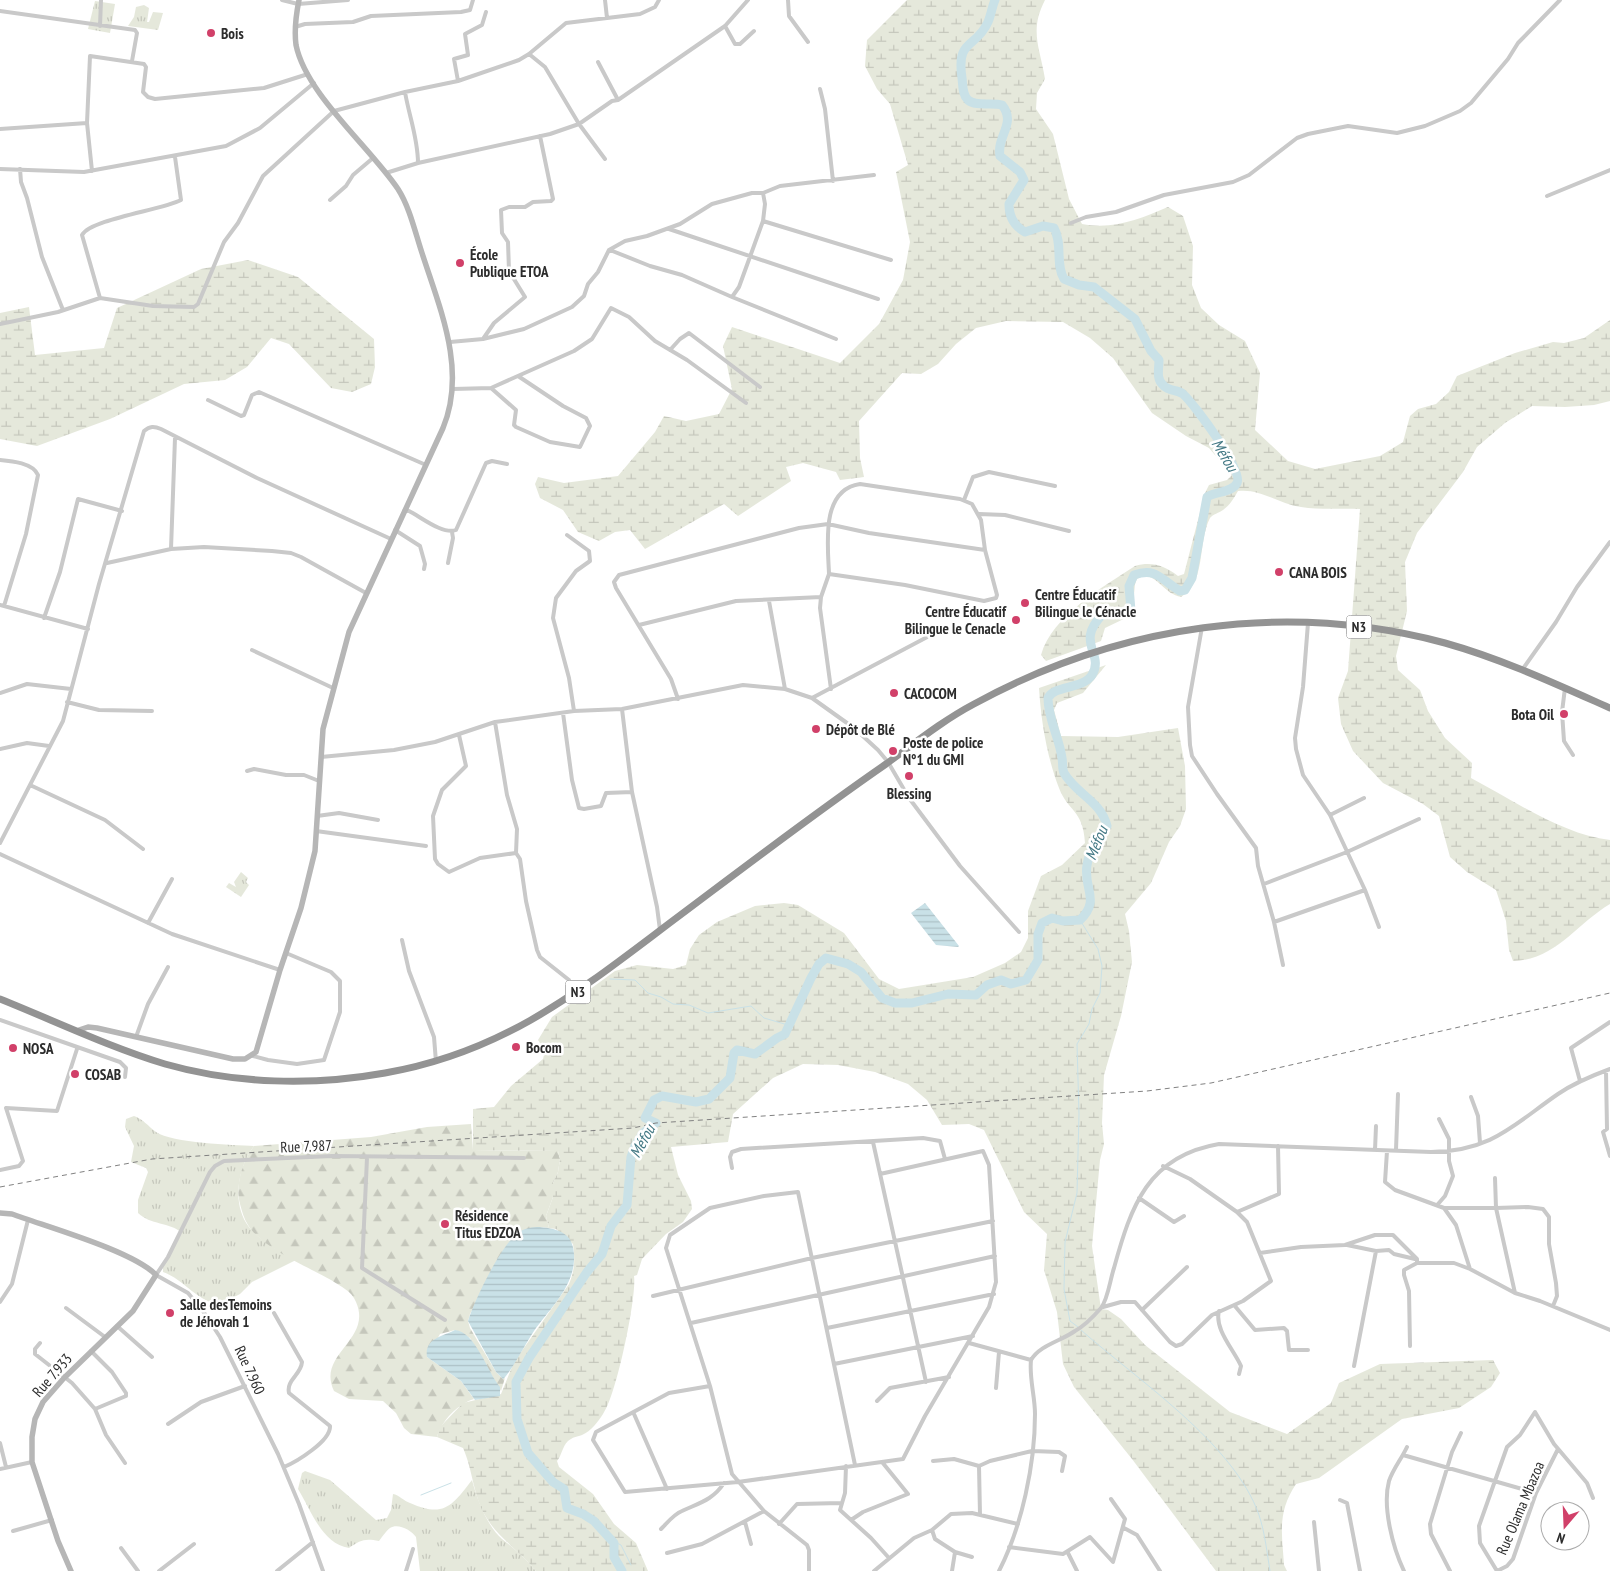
<svg xmlns="http://www.w3.org/2000/svg" width="1610" height="1571" font-family="'PT Sans Narrow',sans-serif">
  <defs>
    <pattern id="grass-tufts" width="24" height="20" patternUnits="userSpaceOnUse" patternTransform="scale(1.25)"><rect width="24" height="20" fill="#e5e8db"/><path d="M3 7l-1-3M5 7V3M7 7l1-3M15 17l-1-3M17 17v-4M19 17l1-3" fill="none" stroke="#c5c7bc"/></pattern>
    <pattern id="forest-firs" width="22" height="20" patternUnits="userSpaceOnUse" patternTransform="scale(1.25)"><rect width="22" height="20" fill="#e5e8db"/><path d="M5 1l3.5 6h-7zM16 11l3.5 6h-7z" fill="#c5c7bc"/></pattern>
    <pattern id="wetland-marsh" width="20" height="14" patternUnits="userSpaceOnUse" patternTransform="scale(1.25)"><rect width="20" height="14" fill="#e5e8db"/><path d="M1 5h8M5 5V1M11 12h8M15 12V8" fill="none" stroke="#c5c7bc"/></pattern>
    <pattern id="water-rules" width="6" height="5" patternUnits="userSpaceOnUse" patternTransform="scale(1.25)"><rect width="6" height="5" fill="#c9e1e7"/><path d="M0 2.5h6" fill="none" stroke="#adc1c6"/></pattern>
  </defs>
  <rect width="100%" height="100%" fill="#fff"/>
  <path fill="url(#grass-tufts)" d="M95 1 115 4 110 33 88 29Z
    M144 5 149 8 147 22H149L153 12 163 13 158 30 128 26 134 17 136 7Z
    M241 872 248 878 246 882 249 885 241 897 226 887 229 883 236 887 234 882Z
    M134 1116C143 1119 148 1126 156 1132 172 1143 233 1145 254 1146 238 1167 231 1204 249 1227 260 1241 280 1252 296 1260L252 1282 240 1294 221 1304C199 1304 184 1279 163 1272V1266L182 1233C170 1222 150 1225 138 1213V1200L148 1172 146 1168 131 1162 134 1146 125 1127 126 1119Z
    M305 1471 330 1480 376 1520 387 1518 391 1510 393 1494C399 1495 404 1501 410 1503 444 1518 452 1506 472 1480 477 1499 487 1526 502 1539 515 1549 525 1558 536 1571H420L416 1537C411 1530 398 1523 390 1528 386 1531 382 1537 379 1541 365 1538 360 1540 349 1548 322 1544 311 1510 298 1489L302 1473Z"/>
  <path fill="url(#forest-firs)" d="M471 1124 473 1150 558 1151 560 1159 558 1172 553 1183V1197L546 1216 549 1228 540 1227 499 1258 470 1314 468 1321 470 1328 496 1372 503 1379 505 1378 501 1391 470 1338 455 1330 440 1334 427 1357 461 1381 474 1399C458 1404 442 1420 437 1437L411 1434 404 1428 396 1413 383 1401 349 1399 334 1391C316 1354 373 1340 356 1302 352 1291 340 1286 331 1280 308 1267 261 1247 248 1225 244 1219 242 1211 240 1204 235 1185 242 1162 254 1146L371 1137 427 1127Z"/>
  <path fill="url(#wetland-marsh)" d="M907 0H1045C1029 31 1040 47 1045 79L1037 93 1036 109 1053 134 1069 199 1082 224C1113 230 1140 219 1168 207L1183 216 1193 246 1192 285 1201 308 1219 325 1245 341 1260 373 1255 430 1288 461 1315 469 1380 456 1403 442 1410 416 1418 409 1436 404 1449 392 1457 376 1515 353 1553 342 1564 343 1584 338 1610 320V401L1594 405 1565 407 1532 406 1505 423 1477 447 1463 472 1417 533 1405 562 1407 611 1396 656 1398 670 1420 690 1428 711 1445 738 1472 763 1471 778C1513 800 1563 835 1610 840V904C1576 924 1556 960 1513 961L1509 950 1506 921 1496 890 1467 872 1450 857 1439 816 1423 804 1383 783 1353 751 1341 724 1338 698 1348 671 1360 509C1341 508 1320 510 1301 507 1279 504 1260 488 1238 491 1234 498 1230 505 1223 510 1219 513 1213 514 1210 518 1197 543 1207 581 1181 597 1162 594 1155 568 1137 579L1135 584 1132 615 1105 628 1101 641 1046 661 1041 655C1052 616 1103 587 1135 566 1152 561 1165 566 1178 576L1184 574 1205 493 1209 485 1227 480 1232 475 1209 448 1186 436 1152 413 1113 358 1090 338 1063 322 1006 321 976 328 956 344 938 364 921 374 902 373 859 421 860 458 864 477 840 480 836 472 803 463 786 467 791 481 738 516 724 504 645 549 630 530 615 532 599 541 578 532 563 510 540 498 535 484 538 477 564 483 618 476 655 432 664 416 686 421 719 414 732 389 723 346 732 327 840 363 879 324 903 280 910 242 896 172 908 165 890 104 877 89 865 66 867 40Z
    M248 260 298 277 374 339 375 367 371 384 352 392 331 388 289 344 271 338 247 367 225 380 184 384 110 419 37 446 0 439V313L29 307 35 355 104 348 117 308 201 269Z
    M1106 665 1083 693 1057 703 1054 710 1061 736 1118 737 1178 728 1185 766 1186 809 1180 826 1169 842 1151 883 1125 914 1129 931 1132 962 1121 1016 1104 1075 1102 1123 1104 1144 1100 1160 1092 1246 1101 1309 1108 1310 1121 1319 1145 1345 1230 1412 1287 1434 1331 1403 1339 1383 1380 1364 1493 1360 1500 1373 1491 1387 1459 1408 1402 1419 1319 1478 1296 1484C1277 1513 1282 1532 1284 1565L1287 1571H1216L1132 1459 1074 1387 1063 1364 1057 1312 1044 1270 1047 1234 1024 1212 984 1130 969 1124 942 1125 927 1100 908 1084 875 1072 838 1065 803 1064 773 1078 733 1114 728 1142 671 1147 678 1175 691 1201 692 1209 683 1222 666 1234 642 1259 637 1275 634 1276C637 1297 616 1397 603 1414 598 1422 591 1431 582 1435 576 1437 573 1437 568 1441 562 1447 562 1455 557 1461L559 1467 593 1494 614 1524 636 1543 648 1571H536C520 1551 498 1538 486 1517 473 1496 473 1470 463 1448L437 1437 440 1427 463 1403 501 1394 514 1362 569 1284C575 1270 575 1259 573 1244L556 1229 549 1228 546 1216 553 1197V1183L558 1172 560 1159 558 1151 473 1150V1109L494 1107 511 1086 543 1059 545 1051 538 1040 552 1017 615 971 637 965 673 969 686 965 690 949 699 935 717 922 755 906 784 903 798 905 844 933 879 979 899 989 973 977 1005 963 1021 952 1028 938V911L1041 876 1062 865 1085 843C1083 809 1068 812 1059 788 1047 757 1041 721 1039 688Z"/>
  <path fill="url(#water-rules)" d="M925 903 959 946 958 947 936 945 911 913Z
    M540 1227C559 1229 573 1233 574 1254 576 1285 551 1307 534 1331 527 1341 510 1374 503 1379L496 1372 468 1321C474 1301 501 1245 518 1233 524 1228 532 1227 540 1227Z
    M455 1330C475 1331 488 1373 500 1387V1396L475 1400 461 1381 427 1357C424 1338 444 1336 455 1330Z"/>
  <g fill="none" stroke-linecap="round" stroke-linejoin="round">
    <path stroke="#c9e1e7" stroke-width="1" d="M610 979 635 980 648 993 661 997 673 1004 689 1005 708 1013 751 1006 764 1018 788 1025
      M1078 1327 1070 1321 1064 1289 1065 1242 1077 1193 1079 1114 1077 1044 1089 1024 1092 1009 1100 993 1102 966 1098 949 1080 920
      M1081 1330C1136 1379 1234 1443 1259 1515 1265 1533 1267 1553 1270 1571
      M421 1495 451 1483
      M617 1543 621 1545 631 1565"/>
    <path stroke="#c9e1e7" stroke-width="9" d="M622 1571 614 1557V1543L594 1521 583 1514 567 1508 564 1489 553 1482 528 1453 517 1419 516 1382 529 1358 587 1272 602 1254 611 1226 627 1205 631 1157 635 1146 643 1133 656 1123 645 1118 654 1100 662 1096 696 1102 709 1099 730 1078 734 1053 737 1050 755 1054 777 1038 785 1034 811 978 819 964 826 958 848 964 861 972 882 998 895 1003H912L948 994 976 995 987 985 1001 980 1011 984 1026 980 1038 960V934L1042 923 1052 918 1063 921 1080 920C1101 900 1083 889 1087 865 1089 851 1099 837 1107 826 1101 801 1076 794 1064 773 1062 769 1063 763 1062 758 1059 737 1048 719 1048 698 1054 685 1082 690 1092 675 1105 653 1074 643 1103 614L1129 613 1131 611 1129 586 1134 575C1157 567 1161 580 1180 591L1185 590 1192 578 1207 497C1216 491 1232 493 1237 483 1244 471 1195 405 1183 394 1177 389 1169 392 1163 385 1156 379 1159 369 1159 360L1151 351 1135 319 1094 287 1079 285 1064 279C1055 264 1063 244 1054 228L1043 226 1025 232C1014 226 1009 216 1009 204L1024 180 1020 172 1000 156C996 137 1017 123 1002 105 992 102 976 107 968 100 962 94 963 85 962 78 956 38 976 49 988 22 991 15 992 7 995 0"/>
    <path stroke="#c9c9c9" stroke-width="4" d="M282 0 298 4 348 0
      M605 0 607 18
      M788 0 789 16 808 42
      M0 11 135 30 137 33 132 61
      M100 26 101 0
      M725 26 735 44H740L754 31
      M295 27 305 24 353 22 371 16 461 12 470 10 473 0
      M529 54 545 67 579 124 612 101 618 100 598 62
      M458 81 454 59 468 55 465 34 482 25 486 12
      M820 89 825 109 833 181
      M618 100 725 26 748 0
      M0 129 87 123
      M418 163C418 138 409 116 405 92L458 81 519 60 529 54 566 23 640 14 655 7 659 0
      M0 169 84 172 226 146 260 128 314 83
      M20 169 21 182 27 198 42 257 63 310
      M92 171 87 123 90 56 144 64 146 67 143 92 148 97 155 99 264 88 308 74
      M386 173 418 163 550 134 579 124 605 159
      M1547 196 1610 170
      M330 200 346 186 353 175 373 158
      M763 221 891 260
      M1071 223 1086 217 1116 212 1164 195 1233 182 1249 175 1297 138 1308 134 1348 126 1397 133 1425 126 1460 111 1471 103 1508 59 1518 43 1560 0
      M669 229 878 299
      M610 250 650 266 682 275 732 297 739 287 763 221 765 204 763 193
      M732 297 836 339
      M100 298 82 235C91 219 162 210 181 200L175 157
      M0 324 58 312 100 298 153 306 194 307 198 304 224 242 238 223 263 176 334 111 405 92
      M483 339 494 323 525 297 509 271 508 242 502 233 501 210 509 207H525L533 202 551 201 553 199 540 136
      M450 342 483 339 524 329 572 307 584 296 588 284 598 272 609 250 625 241 647 236 680 224 712 204 752 193H763L780 186 874 175
      M670 350 680 339 689 333 760 387
      M491 388 516 410 514 425 516 427 550 442 580 447 590 426 586 418 563 406 518 376
      M453 389 491 388 574 351 592 339 611 308 629 317 655 341 687 360 746 403
      M208 400 241 416 244 415 252 395 259 392 426 465
      M0 460C12 461 33 463 38 475L26 534 4 606
      M860 484 960 499 972 504 981 520 985 550 997 595 996 598 984 601 905 585 829 574C828 545 820 490 860 484Z
      M964 500 973 477 989 472 1055 486
      M404 511H409C421 517 443 535 456 530L486 463 492 461 507 464
      M979 514 1005 515 1069 531
      M395 530 420 546 425 564 424 569
      M567 535 589 551 590 561 576 571 556 598 553 618 569 678 574 711
      M171 549 175 438
      M107 563 171 549 204 547 272 551 291 553 301 557 366 593
      M448 563 453 538 452 532
      M821 597 820 608 831 689
      M769 601 785 689
      M0 605 88 629
      M44 618 60 572 78 499 122 511
      M1308 623 1303 687 1295 738 1296 749 1303 775 1330 815 1365 890 1379 927
      M639 625 736 601 821 597 829 574
      M1202 627 1188 707 1190 745 1192 756 1217 794 1256 848 1258 866 1274 922 1283 965
      M252 650 333 688
      M1522 670 1556 622 1577 587 1610 542
      M1565 688 1562 712 1564 741 1573 755
      M0 693 27 684 71 689
      M812 698 931 635
      M678 699 671 679 616 588 614 582 619 575 799 528 828 524 869 533 985 550
      M67 702 99 710 152 711
      M622 709 632 792 657 907 660 930
      M563 713 572 780 579 808 584 809 601 806 606 793 632 792
      M495 722 507 795 517 829 516 853 520 859 526 901 537 950 540 957 569 980 575 993
      M459 735 466 766 442 790 433 816 435 859 438 864 449 872 480 858 516 853
      M0 749 27 743 49 746
      M321 757 394 750 435 742 495 722 574 711 622 709 743 685 785 689 812 698 854 728 878 750 888 762 909 798 960 866 1019 932
      M247 771 254 769 286 775H304L319 781
      M30 785 105 820 143 849
      M1330 815 1364 798
      M317 816 339 813 378 820
      M316 831 426 846
      M0 843 63 721 99 584 144 431C150 426 154 426 161 429L257 478 391 539
      M0 854 172 934 280 970
      M1264 884 1347 852 1419 819
      M1274 922 1365 890
      M148 923 172 879
      M402 940 409 971 434 1037 436 1062
      M0 1020 120 1062 126 1068 125 1077
      M136 1037 148 1004 168 967
      M253 1056 268 1060 297 1064 324 1060 340 1012V981L331 972 286 953
      M1606 1071 1607 1129 1603 1132 1610 1156
      M1580 1081 1571 1048 1610 1022
      M1471 1097 1478 1116 1480 1143
      M873 1142 926 1382
      M1375 1150 1376 1126
      M1396 1150 1398 1094
      M1387 1151 1385 1182 1395 1190 1444 1208 1456 1225 1470 1269
      M367 1158 362 1268 445 1320
      M732 1168 730 1157 732 1152 741 1149 923 1138 940 1141 945 1159
      M0 1170 19 1166 23 1161 6 1108 57 1111 77 1049
      M1495 1178 1496 1208 1528 1207 1543 1209 1549 1217V1244L1556 1283 1557 1296 1553 1306
      M1139 1198 1174 1222 1184 1216
      M1438 1204 1445 1196 1453 1176 1449 1161V1139L1439 1119
      M1444 1208H1496L1515 1293
      M1237 1212 1279 1194 1278 1146
      M1347 1245 1376 1251 1389 1250 1394 1254 1415 1259
      M1260 1253 1301 1247 1345 1245 1375 1235H1393L1417 1259V1263H1454L1470 1269 1515 1293 1540 1301 1610 1330
      M653 1296 812 1258 993 1221
      M0 1302 12 1284 28 1220
      M1234 1305 1255 1330 1284 1328 1287 1331 1289 1350H1308
      M1103 1307 1121 1302H1135L1170 1342 1176 1346 1182 1344 1212 1315 1243 1301 1271 1281 1247 1222 1237 1212 1190 1179 1163 1166
      M66 1308 105 1337
      M1142 1310 1187 1267
      M1219 1311C1214 1329 1234 1350 1241 1366L1239 1374
      M274 1313 302 1362C301 1375 286 1380 289 1393L330 1426C331 1441 296 1462 284 1467
      M691 1323 995 1256
      M117 1326 152 1357
      M827 1328 994 1294
      M40 1343 35 1349V1354L72 1383 95 1409 106 1435 125 1463
      M969 1343 1031 1360
      M1410 1346 1409 1291 1404 1275V1270L1417 1263
      M91 1351 112 1372 126 1393V1396L95 1409
      M834 1364 973 1336
      M1354 1366 1376 1251
      M710 1386 669 1393 596 1432 593 1440 625 1492 738 1482 903 1459 925 1416 989 1307 996 1282 989 1165 983 1151 880 1174
      M996 1388 999 1352
      M877 1401 890 1388 949 1377
      M634 1414 667 1489
      M168 1424 201 1402 245 1386
      M0 1443 6 1467
      M1403 1455 1536 1493
      M933 1461 954 1459 979 1466 990 1461 1032 1451 1059 1452 1065 1456 1062 1471
      M846 1466 845 1493 840 1510 871 1538 889 1558
      M979 1466 980 1515
      M0 1469 32 1462
      M1340 1500 1347 1503 1360 1571
      M851 1520 863 1512 908 1494 882 1462
      M745 1522 751 1544
      M1314 1522 1319 1571
      M779 1524 797 1504 841 1503
      M1124 1528 1137 1535 1160 1571
      M661 1529C667 1523 674 1514 682 1511 699 1503 713 1500 724 1483
      M932 1530 935 1539 955 1552 972 1557
      M13 1531 52 1520
      M1009 1547 1063 1554 1090 1537 1113 1562 1125 1519 1111 1499
      M121 1548 138 1571
      M667 1553 702 1544 764 1511
      M1068 1553 1077 1571
      M159 1571 194 1544
      M277 1571 313 1542
      M323 1571 299 1504 278 1454 220 1337 203 1311 188 1293 156 1275 168 1257 210 1172 215 1166 224 1161 332 1156 524 1158
      M406 1571 413 1549
      M809 1571V1550L807 1545 764 1511 732 1474 710 1386 666 1248 670 1235 710 1208 764 1196 798 1192 855 1465
      M874 1571 914 1538 932 1530 951 1514 972 1513 1018 1524
      M952 1571 955 1552
      M999 1571C1022 1526 1035 1464 1035 1414 1035 1396 1029 1378 1031 1360 1040 1345 1061 1341 1075 1331 1084 1326 1094 1316 1101 1308 1108 1299 1110 1280 1114 1268 1131 1206 1148 1156 1219 1144L1431 1152C1492 1151 1513 1125 1558 1094 1574 1083 1591 1076 1610 1069
      M1404 1571C1393 1548 1382 1507 1389 1481 1393 1469 1402 1458 1407 1447
      M1450 1571 1431 1534 1430 1524 1452 1452 1461 1433
      M1497 1571 1480 1543 1479 1526 1507 1447 1520 1435 1535 1412 1554 1444 1587 1483 1593 1498
      M1497 1571 1507 1566 1513 1559 1536 1493 1558 1449"/>
    <path stroke="#b6b6b6" stroke-width="5.5" d="M79 1030 88 1027 97 1028 233 1059H245L256 1052 280 970 301 908 315 851 323 729 349 632 443 428C467 370 440 309 422 253 415 232 410 208 398 189 370 147 306 94 296 45 294 30 296 15 299 0
      M0 1213 12 1214C47 1227 133 1251 156 1275L133 1311 64 1378 43 1402 35 1419 32 1437V1462L58 1541 71 1571"/>
    <path stroke="#939393" stroke-width="7" d="M0 999C55 1021 109 1047 165 1064 235 1084 313 1086 385 1073 507 1052 583 988 679 916 747 865 815 813 886 764 915 743 942 721 974 704 1118 625 1285 600 1445 643 1502 659 1556 684 1610 708"/>
    <path stroke="#818181" stroke-width="1" stroke-dasharray="5 4" stroke-linecap="butt" d="M0 1187 152 1159 633 1128 656 1123 1147 1091 1211 1083 1610 993"/>
  </g>
  <g fill="#d14069" stroke="#fff" stroke-width="2">
    <circle cx="211" cy="33" r="5"/>
    <circle cx="460" cy="263" r="5"/>
    <circle cx="1279" cy="572" r="5"/>
    <circle cx="1025" cy="603" r="5"/>
    <circle cx="1016" cy="620" r="5"/>
    <circle cx="894" cy="693" r="5"/>
    <circle cx="1564" cy="714" r="5"/>
    <circle cx="816" cy="729" r="5"/>
    <circle cx="893" cy="751" r="5"/>
    <circle cx="909" cy="776" r="5"/>
    <circle cx="516" cy="1047" r="5"/>
    <circle cx="13" cy="1048" r="5"/>
    <circle cx="75" cy="1074" r="5"/>
    <circle cx="445" cy="1224" r="5"/>
    <circle cx="170" cy="1313" r="5"/>
  </g>
  <g text-anchor="middle" dominant-baseline="central" stroke-width="5" stroke-linejoin="round" paint-order="stroke">
    <g fill="#fff" stroke="#6b6b6b" stroke-width="1">
      <rect x="1346.5" y="615.5" width="25" height="23" rx="4"/>
      <rect x="565.5" y="980.5" width="25" height="23" rx="4"/>
    </g>
    <g font-size="14" font-weight="bold" fill="#2c2c2c">
      <text x="1359" y="627">N3</text>
      <text x="578" y="992">N3</text>
    </g>
    <g font-size="15" font-weight="bold" fill="#2c2c2c" stroke="#fff" text-anchor="start">
      <text x="221" y="33">Bois</text>
      <text x="470" y="254">École<tspan x="470" dy="17">Publique ETOA</tspan></text>
      <text x="1289" y="572">CANA BOIS</text>
      <text x="1035" y="594">Centre Éducatif<tspan x="1035" dy="17">Bilingue le Cénacle</tspan></text>
      <text x="1006" y="611" text-anchor="end">Centre Éducatif<tspan x="1006" dy="17">Bilingue le Cenacle</tspan></text>
      <text x="904" y="693">CACOCOM</text>
      <text x="1554" y="714" text-anchor="end">Bota Oil</text>
      <text x="826" y="729">Dépôt de Blé</text>
      <text x="903" y="742">Poste de police<tspan x="903" dy="17">N°1 du GMI</tspan></text>
      <text x="909" y="793" text-anchor="middle">Blessing</text>
      <text x="526" y="1047">Bocom</text>
      <text x="23" y="1048">NOSA</text>
      <text x="85" y="1074">COSAB</text>
      <text x="455" y="1215">Résidence<tspan x="455" dy="17">Titus EDZOA</tspan></text>
      <text x="180" y="1304">Salle desTemoins<tspan x="180" dy="17">de Jéhovah 1</tspan></text>
    </g>
    <g font-size="15" fill="#2c2c2c" stroke="#fff">
      <text transform="translate(306 1146) rotate(-2)">Rue 7.987</text>
      <text transform="translate(250 1370) rotate(65)">Rue 7.960</text>
      <text transform="translate(52 1375) rotate(-49)">Rue 7.933</text>
      <text transform="translate(1520 1508) rotate(-67)">Rue Olama Mbazoa</text>
    </g>
    <g font-size="16" font-style="italic" fill="#447985" stroke="#fff">
      <text transform="translate(1225 455) rotate(59)">Méfou</text>
      <text transform="translate(1096 843) rotate(-68)">Méfou</text>
      <text transform="translate(642 1141) rotate(-61)">Méfou</text>
    </g>
  </g>
  <g transform="translate(1565 1526) rotate(199)"><circle r="24" fill="#ffffff" stroke="#ababab"/>
  <path d="M0-4L9 19L0 12L-9 19Z" fill="#d14069"/>
  <text y="-8" font-size="14" font-weight="bold" text-anchor="middle" fill="#2c2c2c">N</text>
  </g>
</svg>
